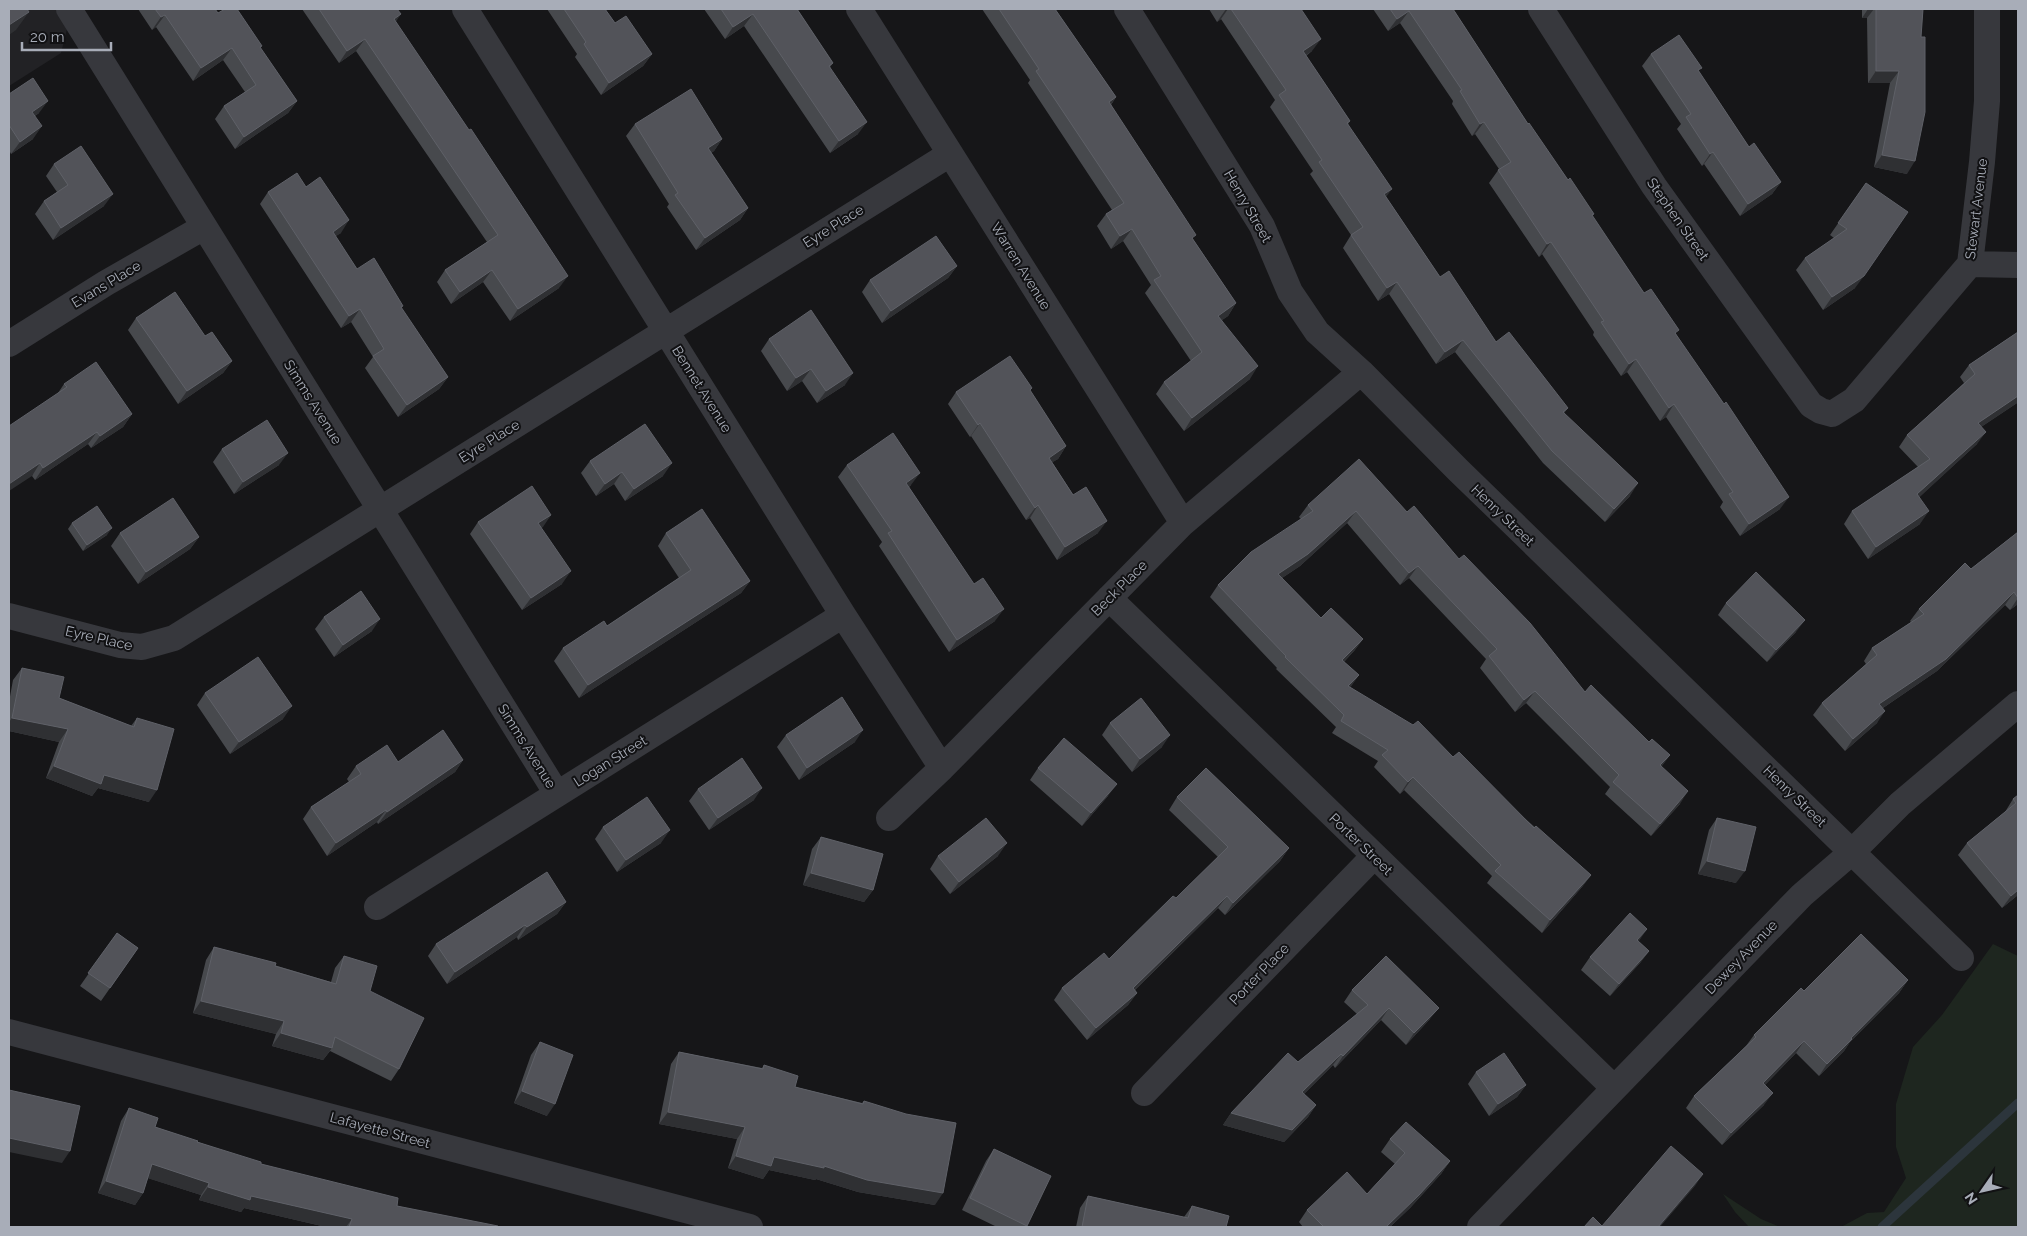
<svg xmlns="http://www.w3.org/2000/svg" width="2027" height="1236" font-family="Raleway,sans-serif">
  <rect width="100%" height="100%" fill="#161618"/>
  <path fill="#222225" d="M9 9H72L61 53 9 86Z"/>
  <path fill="#1e261f" d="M1993 944 2018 956V1227H1841L1867 1213 1884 1212 1906 1178 1896 1147V1104L1913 1047 1942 1015Z
    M1723 1194 1761 1219 1780 1227H1749L1735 1212Z"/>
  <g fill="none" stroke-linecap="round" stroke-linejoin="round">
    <path stroke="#2c353c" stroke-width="9" d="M1882 1227 2018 1103"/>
    <path stroke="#37383d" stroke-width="26" d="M69 9 557 794
      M465 9 843 615 942 768
      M859 9 1183 523
      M1127 9 1262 226 1290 292 1317 332 1361 372 1458 470 1961 958
      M1541 9 1654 186 1811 405 1821 411 1832 414 1854 400 1970 264 1982 162 1987 101V9
      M1970 264 2018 265
      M9 344 106 283 204 227
      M1109 598 1614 1088
      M9 616 120 645 142 647 174 638 950 154
      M889 818 942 768 1183 523 1361 372
      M377 907 843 615
      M9 1032 750 1227
      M1144 1093 1374 856
      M1480 1227 1802 895 1852 852 1900 804 2018 704"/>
  </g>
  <path fill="#47494d" d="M138 9H215L218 13 262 46 260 48 297 101 288 113 235 149 215 119 224 106 245 92 223 60 193 81 156 27 152 30Z
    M302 9H397L396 22 559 288 510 321 483 282 451 304 437 282 445 270 487 242 356 51 339 63Z
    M547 9H605L615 23 652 54 643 66 601 95 575 57 577 54Z
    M704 9H797L833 63 830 67 858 134 830 153 744 26 725 39Z
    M982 9H1055L1116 97 1111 105 1193 239 1236 303 1228 316 1222 320 1250 379 1184 431 1156 394 1164 382 1191 361 1145 293 1151 285 1123 241 1111 249 1097 226 1106 214 1112 210 1028 83 1030 80Z
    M1209 9H1301L1312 51 1306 56 1350 121 1348 124 1386 197 1440 277 1496 342 1568 408 1564 413 1630 496 1605 522 1543 463 1455 352 1436 364 1389 294 1378 301 1343 248 1351 235 1310 174 1313 171 1270 107 1275 100 1221 19 1217 22Z
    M1373 9H1453L1528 124 1568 180 1594 214 1592 216 1644 293 1676 334 1780 509 1740 536 1720 507 1723 502 1666 417 1660 421 1627 372 1621 376 1593 335 1594 332 1542 254 1539 257 1489 183 1499 169 1475 134 1472 136 1452 104 1453 101 1400 23 1388 31Z
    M1862 9H1923L1907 174 1874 167 1890 83H1868L1867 18H1862Z
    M1651 54 1699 72 1749 147 1781 182 1772 194 1740 216 1704 164 1702 166 1677 129 1681 124 1642 66Z
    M9 94 39 113 35 116 33 139 11 154 9 150Z
    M635 124 722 139 714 151 711 153 748 208 740 220 696 250 667 207 669 204 626 136Z
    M54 164 104 206 53 240 35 214 44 201 57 192 46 176Z
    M1866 183 1855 288 1823 310 1796 270 1805 258 1834 238 1830 235Z
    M306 187 341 233 335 236 357 269 403 306 401 308 448 377 439 389 398 417 365 368 373 357 351 322 341 328 260 204 268 192Z
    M957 266 948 278 882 323 862 292 870 280Z
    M136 318 205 336 232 361 223 373 178 404 128 330Z
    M2018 332V405L2017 403 1981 427 1977 444 1919 497 1920 524 1868 559 1844 524 1852 511 1918 467 1899 447 1907 435 1964 383 1960 377 1969 365Z
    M769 339 845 385 817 403 802 381 787 391 761 351Z
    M64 384 132 414 123 427 91 448 88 444 35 480 32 476 58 393Z
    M1030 391 1066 446 1058 459 1052 462 1098 533 1057 560 1030 518 1026 520 971 436 970 437 948 404 956 392Z
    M222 449 279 465 234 494 213 462Z
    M590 461 663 476 625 501 614 484 596 496 581 473Z
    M847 465 911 485 909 487 995 621 949 652 879 546 882 542 838 477Z
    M1308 505 1407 512 1459 559 1585 692 1649 742 1670 755 1661 767 1680 804 1651 836 1605 794 1610 787 1526 703 1515 712 1480 668 1486 659 1409 578 1400 585 1347 523 1300 566 1282 578 1321 618 1363 639 1354 651 1344 662 1359 675 1350 687 1453 757 1591 875 1582 887 1542 933 1487 883 1492 876 1404 790 1400 794 1374 767 1378 761 1332 733 1336 727 1276 669 1277 668 1210 597 1218 585 1301 519 1299 517Z
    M551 515 541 528 562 584 522 610 470 534 478 522Z
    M72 523 107 535 83 551 68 529Z
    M2018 532V604L2010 610 2005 605 1937 671 1883 708 1877 723 1845 751 1813 715 1822 703 1866 664 1864 661 1872 648 1911 622 1910 621 1919 609Z
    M120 533 199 537 190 549 138 584 111 546Z
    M666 533 750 581 741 593 579 698 554 661 563 648 607 626 679 578 658 546Z
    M1726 603 1796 632 1767 662 1718 615Z
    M324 617 372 631 334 657 315 629Z
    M22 668 59 698 131 726 137 718 149 802 98 788 92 796 46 778 59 742 9 731V702L13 680Z
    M205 693 283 719 230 754 197 705Z
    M1110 723 1162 747 1132 772 1102 735Z
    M786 735 855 742 799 780 777 747Z
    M463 760 455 772 378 824 377 822 327 856 303 819 311 807 349 782 347 779 356 766 398 762Z
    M1038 768 1108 796 1082 826 1030 780Z
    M698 789 754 800 709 830 689 801Z
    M2018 795V895L2002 908 1958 855 1967 843 2005 812 2013 799Z
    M1177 797 1289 848 1280 861 1225 915 1218 908 1135 990 1137 993 1128 1005 1087 1040 1054 1000 1062 988 1109 959 1176 898 1218 857 1169 810Z
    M1717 818 1736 883 1698 874 1709 830Z
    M603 827 661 843 617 872 595 839Z
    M821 837 873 890 864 902 803 885 812 849Z
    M938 856H998L950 894 930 869Z
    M566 902 557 914 518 940 517 937 447 984 428 956 436 944Z
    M117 933 138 948 101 1001 80 986Z
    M1639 942 1649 951 1640 963 1610 996 1581 970 1590 957Z
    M214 947 331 982 335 968 344 956 370 991 399 1069 391 1081 330 1051 323 1060 272 1046 276 1034 193 1013 206 960Z
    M1908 980 1899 993 1850 1042 1844 1051 1819 1076 1796 1053 1765 1085 1764 1105 1722 1145 1686 1108 1694 1096 1746 1046 1754 1035 1804 991Z
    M1352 990 1430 1019 1406 1045 1381 1020 1335 1068 1333 1065 1304 1094 1316 1105 1308 1117 1284 1142 1223 1125 1231 1113 1298 1062 1357 1014 1344 1002Z
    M540 1042 547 1116 514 1103 531 1055Z
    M679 1052 762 1068 764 1065 795 1087 862 1103 864 1101 935 1205 858 1192 816 1179 815 1180 769 1170 763 1179 728 1168 737 1139 659 1124 671 1064Z
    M1476 1072 1526 1085 1517 1097 1489 1116 1468 1084Z
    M129 1108 155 1127 261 1164 397 1206 498 1227H326L244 1208 241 1212 199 1200 201 1195 148 1178 143 1193 135 1205 98 1193 121 1121Z
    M1390 1139 1450 1161 1441 1174 1410 1208 1390 1227H1303L1299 1222 1307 1210 1367 1194 1395 1164 1381 1152Z
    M994 1149 1027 1226 1026 1227H997L962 1210 986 1161Z
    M1088 1196 1184 1217 1192 1206 1226 1227H1076L1080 1208Z"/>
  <path fill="#2f3033" d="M1226 9H1228L1221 19 1217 22Z
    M1868 9H1874L1867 18H1862Z
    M1409 11 1400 23 1388 31 1397 19Z
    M29 12 16 30 9 35V25Z
    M401 14 393 26 394 19Z
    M753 14 744 26 725 39 733 27Z
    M165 15 156 27 152 30 161 17Z
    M365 39 356 51 339 63 347 51Z
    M1321 39 1312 51 1294 63 1303 51Z
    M232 48 223 60 193 81 201 68Z
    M652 54 643 66 601 95 609 83Z
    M1876 71H1899L1890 83H1868Z
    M1116 97 1108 109 1109 102Z
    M48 101 39 113 23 124 32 112Z
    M297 101 288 113 235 149 244 137Z
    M867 122 858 134 830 153 839 141Z
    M1484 122 1475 134 1472 136 1480 124Z
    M42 126 33 139 11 154 20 142Z
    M722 139 714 151 699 160 708 148Z
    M1713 152 1704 164 1702 166 1710 154Z
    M1882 155 1915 161 1907 174 1874 167Z
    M1781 182 1772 194 1740 216 1748 204Z
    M1392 189 1383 201 1384 194Z
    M113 194 104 206 53 240 61 228Z
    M748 208 740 220 696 250 705 238Z
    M349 220 341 233 324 244 333 232Z
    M1132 229 1123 241 1111 249 1120 236Z
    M1551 242 1542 254 1539 257 1547 244Z
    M957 266 948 278 882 323 891 311Z
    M492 270 483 282 451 304 460 292Z
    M568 276 559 288 510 321 518 309Z
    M1864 276 1855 288 1823 310 1832 297Z
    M1397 282 1389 294 1378 301 1387 288Z
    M1236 303 1228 316 1210 328 1218 316Z
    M360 309 351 322 341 328 349 316Z
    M1463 340 1455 352 1436 364 1445 352Z
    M1636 359 1627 372 1621 376 1629 364Z
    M232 361 223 373 178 404 187 391Z
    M1258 366 1250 379 1184 431 1192 418Z
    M811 369 802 381 787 391 796 378Z
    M853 373 845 385 817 403 826 391Z
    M448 377 439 389 398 417 407 405Z
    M2018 396V402L2017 403 1969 435 1978 423Z
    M1674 404 1666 417 1660 421 1669 408Z
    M132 414 123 427 91 448 100 436Z
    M980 423 971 436 970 437 978 425Z
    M97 432 88 444 35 480 43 468Z
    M1986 432 1977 444 1909 507 1917 494Z
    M1066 446 1058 459 1040 470 1049 458Z
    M288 453 279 465 234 494 243 482Z
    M40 463 32 476 9 491V484Z
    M672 463 663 476 625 501 634 489Z
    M622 472 614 484 596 496 605 484Z
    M920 473 911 485 897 495 906 483Z
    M1638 483 1630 496 1605 522 1614 509Z
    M1789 497 1780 509 1740 536 1749 524Z
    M1038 505 1030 518 1026 520 1035 508Z
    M1356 511 1347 523 1300 566 1270 586 1278 574Z
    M1929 511 1920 524 1868 559 1876 547Z
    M551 515 543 527 530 536 538 523Z
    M1107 521 1098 533 1057 560 1065 547Z
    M112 528 107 535 83 551 87 545Z
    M199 537 190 549 138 584 146 572Z
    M1418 566 1409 578 1400 585 1409 573Z
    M571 571 562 584 522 610 531 598Z
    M750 581 741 593 579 698 588 685Z
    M2014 592 2005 605 1937 671 1871 716 1879 704Z
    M2018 598V604L2010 610Z
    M1004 609 995 621 949 652 957 640Z
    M380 619 372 631 334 657 343 645Z
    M1805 620 1796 632 1767 662 1776 650Z
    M1363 639 1354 651 1334 672 1342 660Z
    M1359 675 1350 688 1348 686Z
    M1535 691 1526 703 1515 712 1524 700Z
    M292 706 283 719 230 754 239 742Z
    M1885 711 1877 723 1845 751 1853 739Z
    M12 718 68 729 59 742 9 731V722Z
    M863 730 855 742 799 780 807 768Z
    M1170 735 1162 747 1132 772 1140 759Z
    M1670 755 1661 767 1660 765Z
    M463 760 455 772 378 824 387 812Z
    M54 766 104 775 157 790 149 802 98 788 92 796 46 778Z
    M1413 777 1404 790 1400 794 1408 782Z
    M1117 784 1108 796 1082 826 1091 813Z
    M762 788 754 800 709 830 718 818Z
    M1688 791 1680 804 1651 836 1660 824Z
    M386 810 377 822 327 856 336 843Z
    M670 830 661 843 617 872 626 860Z
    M1007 843 998 856 950 894 959 882Z
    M1289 848 1280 861 1225 915 1233 903Z
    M1707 861 1745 871 1736 883 1698 874Z
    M811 873 873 890 864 902 803 885Z
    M1591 875 1582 887 1542 933 1550 920Z
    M2018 890V895L2002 908 2011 896Z
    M1227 896 1218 908 1124 1000 1133 988Z
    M566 902 557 914 518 940 527 927Z
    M525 925 517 937 447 984 455 972Z
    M1647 929 1639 941 1637 940Z
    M1649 951 1640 963 1610 996 1619 984Z
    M1908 980 1899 993 1850 1042 1844 1051 1819 1076 1827 1064 1851 1038Z
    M1137 993 1128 1005 1087 1040 1096 1028Z
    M201 1001 284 1021 276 1034 193 1013Z
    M1389 1008 1381 1020 1335 1068 1343 1056Z
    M1439 1008 1430 1019 1406 1045 1414 1033Z
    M281 1033 332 1048 323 1060 272 1046Z
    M1804 1041 1796 1053 1755 1095 1763 1083Z
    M1341 1054 1333 1065 1294 1104 1302 1092Z
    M1526 1085 1517 1097 1489 1116 1498 1104Z
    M522 1091 555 1104 547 1116 514 1103Z
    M1773 1093 1764 1105 1722 1145 1731 1133Z
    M1316 1105 1308 1117 1284 1142 1223 1125 1231 1113Z
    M668 1112 745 1127 737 1139 659 1124Z
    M9 1138 70 1151 62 1163 9 1152Z
    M736 1156 774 1157 824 1166 943 1193 935 1205 858 1192 816 1179 815 1180 769 1170 763 1179 728 1168Z
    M1450 1161 1441 1174 1410 1208 1390 1227H1386Z
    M152 1164 209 1183 201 1195 144 1177Z
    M1703 1174 1695 1186 1660 1227H1658Z
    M106 1181 143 1193 135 1205 98 1193Z
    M208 1187 251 1196 352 1219 346 1227H326L244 1208 241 1212 199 1200Z"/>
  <path fill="#525359" stroke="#5f6168" d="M9 9H27L29 12 9 25Z
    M155 9H215L218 13 225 9H237L262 46 260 47 297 101 244 137 224 106 256 85 232 48 201 68 165 15 161 17Z
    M319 9H397L401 14 394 19 469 130 471 129 568 276 518 309 492 270 460 292 445 270 498 235 365 39 347 51Z
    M564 9H605L615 23 626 16 652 54 609 83 584 44 586 42Z
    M721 9H797L833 63 829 66 867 122 839 141 753 14 733 27Z
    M999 9H1055L1116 97 1109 102 1196 235 1192 238 1236 303 1218 316 1258 366 1192 418 1164 382 1202 352 1154 280 1161 276 1132 229 1120 236 1106 214 1124 203 1036 71 1039 69Z
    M1231 9H1301L1321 39 1303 51 1350 121 1347 123 1392 189 1384 194 1440 277 1449 271 1496 342 1509 332 1568 408 1563 412 1638 483 1614 509 1552 451 1463 340 1445 352 1397 282 1387 288 1351 235 1363 227 1319 162 1322 160 1279 95 1286 90Z
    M1390 9H1453L1528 124 1529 123 1568 180 1570 178 1594 214 1592 215 1644 293 1651 289 1679 330 1675 333 1724 404 1726 402 1789 497 1749 524 1729 494 1733 492 1674 404 1669 408 1636 359 1629 364 1601 322 1604 321 1551 242 1547 244 1498 170 1511 162 1484 122 1480 124 1460 91 1462 90 1409 11 1397 19Z
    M1876 9H1923L1921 37H1925V112L1915 161 1882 155 1899 71H1876Z
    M1679 35 1702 68 1698 70 1749 147 1754 143 1781 182 1748 204 1713 152 1710 154 1686 117 1691 114 1651 54Z
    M33 78 48 101 32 112 42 126 20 142 9 125V94Z
    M691 89 722 139 708 148 748 208 705 238 675 195 678 193 635 124Z
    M81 146 113 194 61 228 44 201 68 185 54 164Z
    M297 173 306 187 320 177 349 220 333 232 357 269 374 258 403 306 401 307 448 377 407 405 373 356 384 349 360 309 349 316 268 192Z
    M1866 183 1908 212 1864 276 1832 297 1805 258 1847 229 1838 223Z
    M936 236 957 266 891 311 870 280Z
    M175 292 205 336 212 332 232 361 187 391 136 318Z
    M811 310 853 373 826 391 811 369 796 378 769 339Z
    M2018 332V396L1978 423 1986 432 1917 494 1929 511 1876 547 1852 511 1930 459 1907 435 1975 374 1969 365Z
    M1010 356 1032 388 1030 390 1066 446 1049 458 1073 495 1086 487 1107 521 1065 547 1038 505 1035 508 980 423 978 425 956 392Z
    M96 362 132 414 100 436 97 432 43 468 40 463 9 484V426L67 387 64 384Z
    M267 420 288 453 243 482 222 449Z
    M645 424 672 463 634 489 622 472 605 484 590 461Z
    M893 433 920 473 906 483 974 584 983 578 1004 609 957 640 888 533 892 531 847 465Z
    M1359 459 1407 512 1414 506 1459 559 1464 555 1530 623 1585 692 1591 685 1649 742 1652 739 1670 755 1660 765 1688 791 1660 824 1613 782 1619 775 1535 691 1524 700 1489 656 1497 649 1418 566 1409 573 1356 511 1308 554 1278 574 1321 618 1331 608 1363 639 1342 660 1359 675 1348 686 1413 725 1418 721 1453 757 1459 752 1534 828 1536 826 1591 875 1550 920 1495 871 1501 865 1413 777 1408 782 1382 755 1388 750 1341 721 1344 715 1285 657 1286 656 1218 585 1251 552 1313 511 1308 505Z
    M532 486 551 515 538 523 571 571 531 598 478 522Z
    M173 498 199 537 146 572 120 533Z
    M97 506 112 528 87 545 72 523Z
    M702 509 750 581 588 685 563 648 604 621 607 626 691 570 666 533Z
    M2018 532V598L2014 592 1946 659 1879 704 1885 711 1853 739 1822 703 1877 655 1872 648 1924 614 1919 609 1965 563 1971 569Z
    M1756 572 1805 620 1776 650 1726 603Z
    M361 591 380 619 343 645 324 617Z
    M258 657 292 706 239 742 205 693Z
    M22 668 64 677 59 698 134 727 137 718 174 729 157 790 104 775 101 784 54 766 68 729 12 718Z
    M842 697 863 730 807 768 786 735Z
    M1141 698 1170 735 1140 759 1110 723Z
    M443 730 463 760 387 812 386 810 336 843 311 807 361 774 356 766 387 745 398 762Z
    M1064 738 1117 784 1091 813 1038 768Z
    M742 758 762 788 718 818 698 789Z
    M1206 768 1289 848 1233 903 1227 896 1133 988 1137 993 1096 1028 1062 988 1104 953 1109 959 1173 896 1176 898 1228 847 1177 797Z
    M2018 795V890L2011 896 1967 843 2016 803 2013 799Z
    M647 797 670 830 626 860 603 827Z
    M986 818 1007 843 959 882 938 856Z
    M1717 818 1756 827 1745 871 1707 861Z
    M821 837 883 854 873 890 811 873Z
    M547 872 566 902 527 927 525 925 455 972 436 944Z
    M1630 913 1647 929 1637 940 1649 951 1619 984 1590 957Z
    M117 933 138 948 110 988 88 973Z
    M1861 934 1908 980 1851 1038 1852 1039 1827 1064 1804 1041 1763 1083 1773 1093 1731 1133 1694 1096 1756 1037 1754 1035 1801 988 1804 991Z
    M214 947 276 963 275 966 336 984 344 956 377 966 370 991 424 1018 399 1069 335 1037 332 1048 281 1033 284 1021 201 1001Z
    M1386 956 1439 1008 1414 1033 1389 1008 1343 1056 1341 1054 1302 1092 1316 1105 1292 1130 1231 1113 1288 1053 1298 1062 1368 1005 1352 990Z
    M540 1042 573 1055 555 1104 522 1091Z
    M679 1052 763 1069 764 1065 798 1076 795 1087 863 1104 864 1101 906 1114 956 1123 943 1193 867 1180 824 1166V1168L774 1157 771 1166 736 1156 745 1127 668 1112Z
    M1504 1053 1526 1085 1498 1104 1476 1072Z
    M9 1090 80 1106 70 1151 9 1138Z
    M129 1108 158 1118 155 1127 198 1141 197 1142 261 1162V1164L398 1198 397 1206 498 1226V1227H349L352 1219 251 1196 250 1200 208 1187 209 1183 152 1164 143 1193 106 1181Z
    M1406 1122 1450 1161 1419 1195 1386 1227H1324L1307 1210 1347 1172 1367 1194 1405 1153 1390 1139Z
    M1671 1146 1703 1174 1658 1227H1584L1593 1217 1602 1226Z
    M994 1149 1051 1176 1027 1226 970 1198Z
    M1088 1196 1188 1218 1192 1206 1229 1216 1226 1227H1082Z"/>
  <g text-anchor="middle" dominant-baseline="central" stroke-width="4" stroke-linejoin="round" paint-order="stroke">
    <g font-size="14" fill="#a8adb8" stroke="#111113">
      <text transform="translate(1248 206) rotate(60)">Henry Street</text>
      <text transform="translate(1976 209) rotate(-83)">Stewart Avenue</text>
      <text transform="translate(1678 219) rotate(55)">Stephen Street</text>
      <text transform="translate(833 226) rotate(-32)">Eyre Place</text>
      <text transform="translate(1021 266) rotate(58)">Warren Avenue</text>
      <text transform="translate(106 284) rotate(-31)">Evans Place</text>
      <text transform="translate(702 389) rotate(58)">Bennet Avenue</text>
      <text transform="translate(313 402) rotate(58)">Simms Avenue</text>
      <text transform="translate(489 441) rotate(-32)">Eyre Place</text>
      <text transform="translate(1503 515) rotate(44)">Henry Street</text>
      <text transform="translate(1119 588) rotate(-45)">Beck Place</text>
      <text transform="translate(99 638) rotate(13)">Eyre Place</text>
      <text transform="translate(527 746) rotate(58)">Simms Avenue</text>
      <text transform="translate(610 761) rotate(-32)">Logan Street</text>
      <text transform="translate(1795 796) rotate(44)">Henry Street</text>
      <text transform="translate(1361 844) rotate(44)">Porter Street</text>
      <text transform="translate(1741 957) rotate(-46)">Dewey Avenue</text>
      <text transform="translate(1259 974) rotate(-46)">Porter Place</text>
      <text transform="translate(380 1130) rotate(15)">Lafayette Street</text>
    </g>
  </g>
  <rect width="2027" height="1236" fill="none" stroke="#a8adb8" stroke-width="20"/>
  <g transform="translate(1982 1191) rotate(236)" stroke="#111113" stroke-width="4" paint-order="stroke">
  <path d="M0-4L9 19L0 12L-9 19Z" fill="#a8adb8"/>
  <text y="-8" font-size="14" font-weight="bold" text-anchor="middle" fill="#a8adb8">N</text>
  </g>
  <path d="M22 42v8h89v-8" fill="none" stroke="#a8adb8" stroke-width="2.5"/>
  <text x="30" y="42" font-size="15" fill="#a8adb8" stroke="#111113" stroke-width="4" paint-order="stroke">20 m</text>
</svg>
